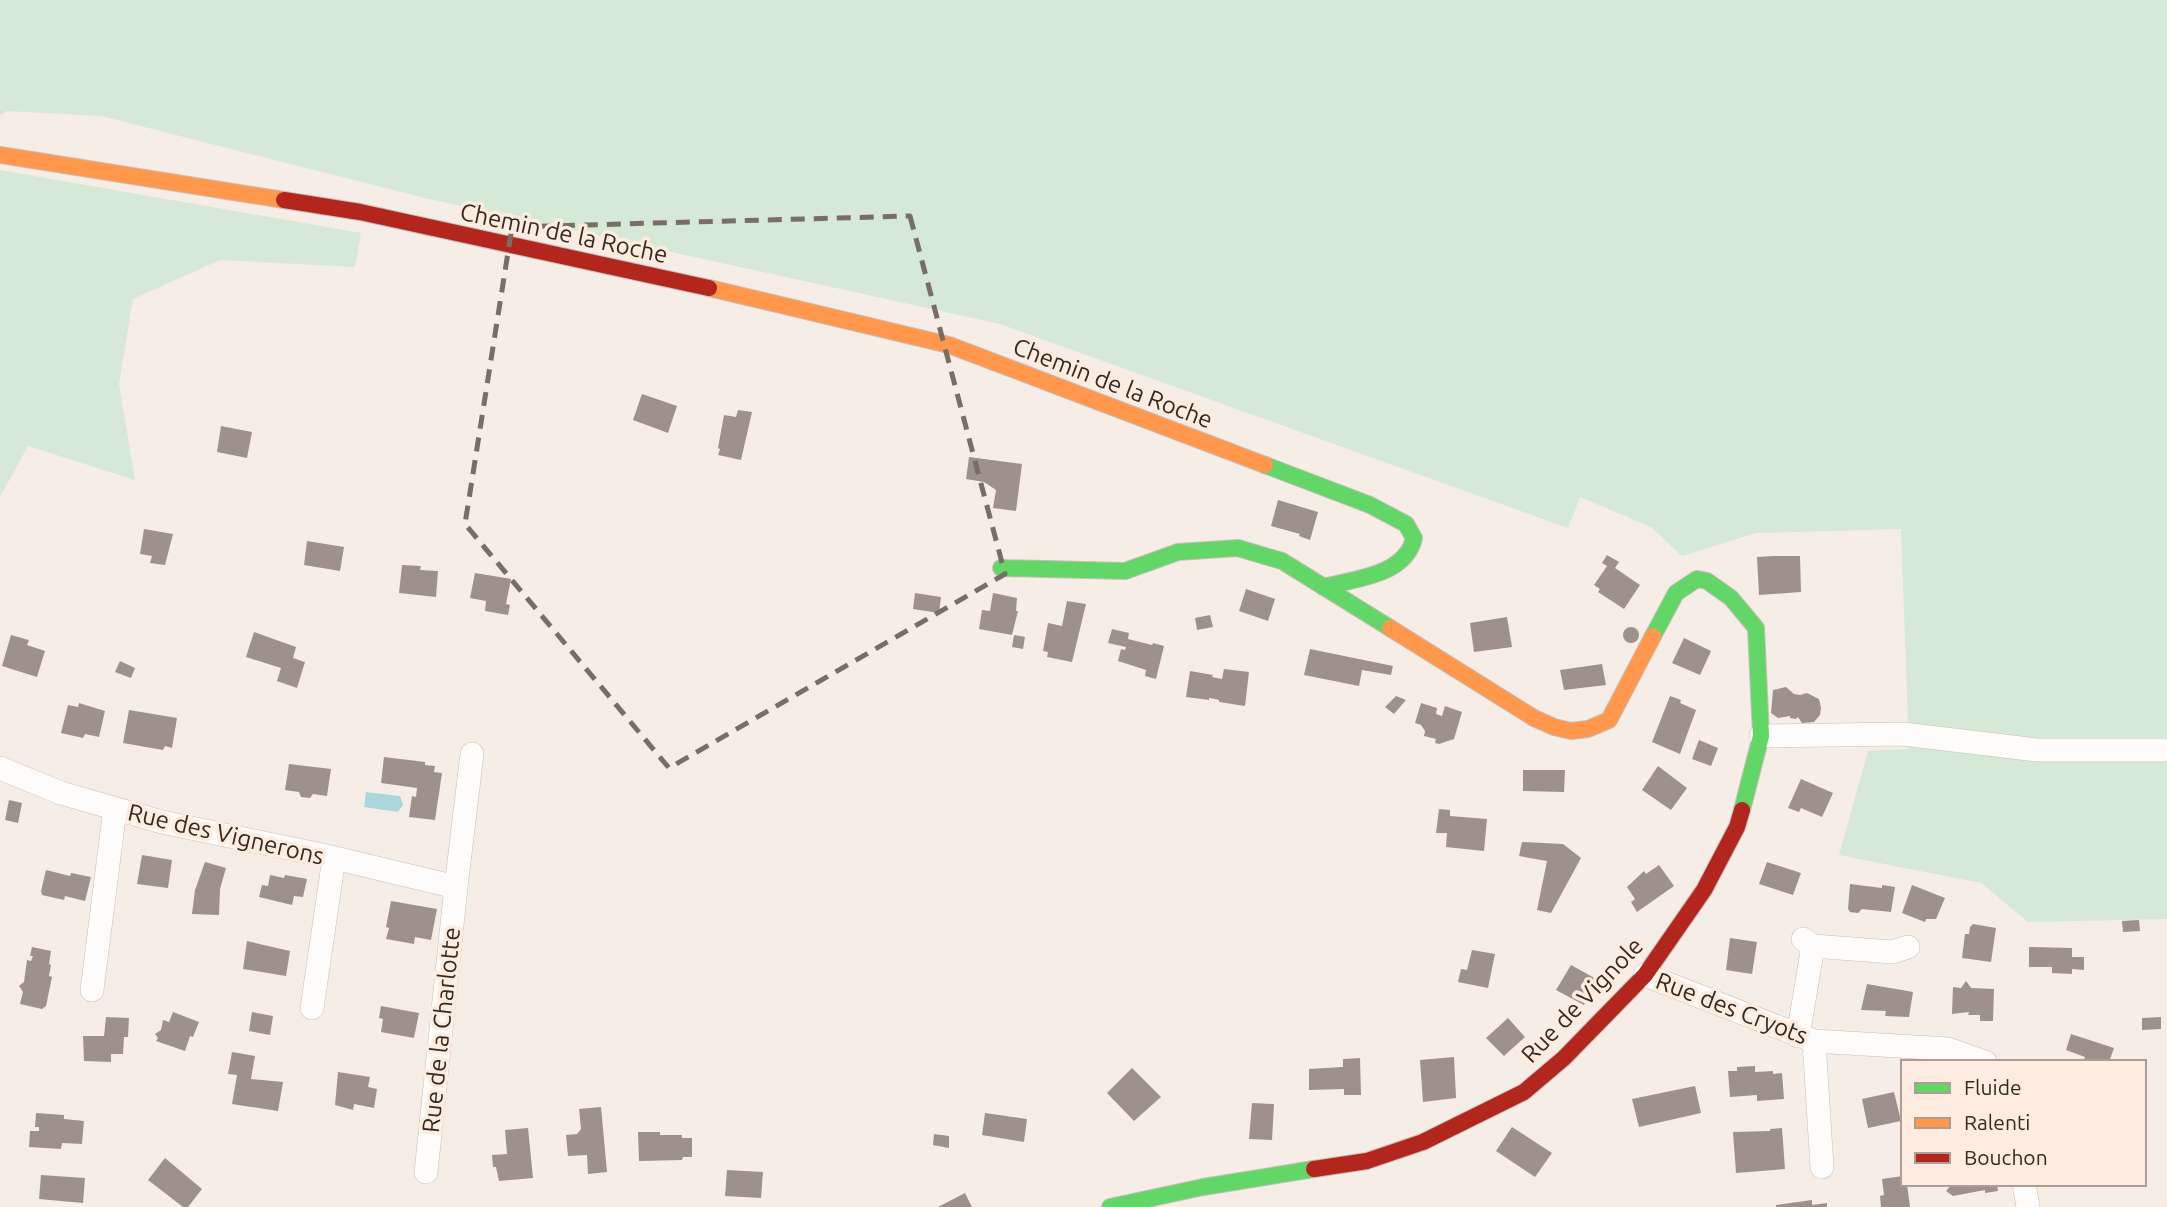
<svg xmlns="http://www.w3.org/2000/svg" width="2167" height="1207" font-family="Ubuntu,sans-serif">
  <rect width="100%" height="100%" fill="#f6ede6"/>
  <path fill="#d5e9d6" d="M0 0H2167V919L2028 922 1981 883 1839 855 1868 751 1909 749 1901 529 1756 533 1682 556 1651 527 1580 497 1568 528 1000 324 425 198 101 116 7 111 0 115Z
    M0 170 361 233 355 267 220 260 133 299 119 384 135 480 28 446 0 497Z"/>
  <path fill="#aad7da" d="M366 792 400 796 403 805 398 812 364 807Z"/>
  <path fill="#9e918c" d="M642 394 677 406 668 433 633 420Z
    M738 410 752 412 741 460 718 455 720 449 718 448 724 415 736 417Z
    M221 426 252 432 247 458 217 452Z
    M969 457 1022 464 1016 511 993 508 996 490 984 482 966 479Z
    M1278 500 1318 512 1310 540 1299 536 1300 534 1271 526Z
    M144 529 173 534 165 565 150 563 152 556 140 554Z
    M307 541 344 547 340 571 304 565Z
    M1607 555 1619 562 1615 568 1640 585 1624 609 1598 592 1600 589 1594 585 1607 566 1602 563Z
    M1774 556H1800L1801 592 1759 595 1757 557Z
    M402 565 421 566 420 570 438 571 436 597 399 593Z
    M475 573 511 579 506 604 510 605 508 615 485 611 486 601 470 598Z
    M1246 589 1275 599 1268 621 1239 611Z
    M915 593 941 597 939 613 913 609Z
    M993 593 1017 598 1016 611H1018L1012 635 979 629 982 610 990 611Z
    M1067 601 1086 604 1072 662 1047 657 1048 652 1043 651 1048 623 1062 626Z
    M1210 615 1213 627 1197 630 1195 618Z
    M1507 617 1512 647 1474 652 1470 623Z
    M1623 635a8 8 0 1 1 16 0a8 8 0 1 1-16 0Z
    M1112 629 1129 633 1128 639 1152 645 1153 643 1164 646 1156 679 1145 676 1146 670 1118 661 1121 649 1125 650 1126 647 1108 643Z
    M254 632 296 647 293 658 305 662 297 688 277 681 281 668 246 657Z
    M11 635 29 640 27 645 45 651 37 677 2 666Z
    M1014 635 1025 637 1023 649 1012 647Z
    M1684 638 1711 651 1700 675 1672 663Z
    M1310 649 1393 666 1391 675 1362 670 1359 686 1304 675Z
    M120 661 135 668 131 678 115 672Z
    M1602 664 1606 685 1564 690 1560 670Z
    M1224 669 1249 672 1245 706 1219 702V700L1215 699 1209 698V700L1186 697 1190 671 1213 675 1212 677 1222 679Z
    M1786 687 1794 694 1800 695 1807 693 1819 699 1821 708 1820 715 1814 722 1802 723 1798 717 1796 719 1790 718V716L1778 718 1771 713 1773 690Z
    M1396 696 1406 700 1394 714 1385 707Z
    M1670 696 1681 700 1680 703 1696 710 1680 754 1652 742Z
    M79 703 105 711 99 737 85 734 83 738 61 733 68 705 78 707Z
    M1421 703 1437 708 1436 714 1442 716 1445 706 1462 712 1454 739 1439 744 1435 743 1436 739 1424 736 1425 731 1421 725 1415 723Z
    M129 710 177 718 172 748 165 746 163 750 123 743Z
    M1699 740 1718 748 1711 766 1692 759Z
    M384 757 425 762V765L435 766 434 772 442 773 435 820 409 817 412 796 416 797 417 788 381 783Z
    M289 764 331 769 327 796 313 794 310 798 301 797 299 792 285 790Z
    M1658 766 1687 788 1671 810 1642 790Z
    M1523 770H1565L1564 792 1523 791Z
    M1801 779 1833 793 1822 817 1801 808 1799 812 1788 808Z
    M9 800 22 803 18 823 5 820Z
    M1439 809 1450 810V816L1487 819 1484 851 1446 847 1447 833H1436Z
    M1522 842 1563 844 1581 858 1551 913 1537 910 1547 861 1519 856Z
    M142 855 172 860 168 888 137 884Z
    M205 862 226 868 220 889 219 915 192 914 195 890Z
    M1767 862 1801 873 1793 895 1759 884Z
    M1659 865 1674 886 1637 912 1631 902 1635 899 1627 887 1644 871 1646 874Z
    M46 870 70 876 71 873 91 877 85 901 65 896 64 900 42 895 41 891Z
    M270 875 284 878 285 875 307 879 303 897 294 896 292 905 259 897 262 885 268 886Z
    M1850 884 1882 888V885L1895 887 1891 912 1862 909 1858 913 1850 912 1848 909Z
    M1912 885 1945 898 1936 919H1926L1925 922 1902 913Z
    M391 901 437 909 431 940 415 937 414 944 386 939 389 928 386 927Z
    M2139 920 2140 931 2123 932 2122 921Z
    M1973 924 1996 928 1991 962 1962 958 1965 934H1969L1970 927Z
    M1730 938 1757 942 1752 974 1726 970Z
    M247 941 290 951 286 976 243 969Z
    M32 947 51 951 49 964 51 965 49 976 52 977 46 1006 42 1009 20 1004 23 992 19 986 24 982 27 960 31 961 33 956H30Z
    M2029 947 2072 948V957H2084V970L2072 969V974L2052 973V967H2029Z
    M1472 950 1495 954 1488 988 1458 982 1461 969 1467 970Z
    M1571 965 1598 980 1584 1005 1556 990Z
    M1966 981 1971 988 1994 989 1993 1021H1980V1015H1968L1969 1012 1952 1014 1953 987 1961 988Z
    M1867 984 1913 992 1909 1017 1885 1016 1886 1011 1861 1010Z
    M381 1006 419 1013 414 1038 381 1032 383 1019 379 1018Z
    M173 1012 199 1022 193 1037 190 1036 185 1051 156 1041 158 1038 155 1034 161 1030 163 1020 169 1022Z
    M252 1012 273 1016 270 1035 249 1031Z
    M106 1017 129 1018 128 1037H124L123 1054H111V1062L84 1061 83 1036H104Z
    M2161 1017V1029L2142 1030V1018Z
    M1508 1018 1525 1037 1504 1056 1486 1038Z
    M2071 1034 2114 1048 2109 1062H2083L2085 1057 2066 1050Z
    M232 1052 255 1056 251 1079 283 1082 278 1111 232 1104 237 1075 228 1074Z
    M1454 1057 1456 1098 1423 1102 1420 1060Z
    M1360 1058 1361 1095H1344V1089L1309 1090V1069L1343 1067V1059Z
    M1755 1066V1072L1773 1071V1074L1782 1073 1784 1099 1757 1101V1095L1730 1097 1728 1071H1737V1067Z
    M1132 1068 1161 1097 1134 1121 1107 1093Z
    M338 1072 370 1077 368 1087 377 1089 374 1108 354 1104 353 1110 335 1105Z
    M1695 1086 1701 1113 1639 1127 1632 1099Z
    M1894 1092 1901 1121 1868 1128 1862 1099Z
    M1252 1103 1274 1104 1272 1140 1249 1139Z
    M601 1107 607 1172 588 1174 587 1155 568 1156 566 1135 577 1134 581 1129 579 1109Z
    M36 1113 64 1115V1119L84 1121 82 1144 62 1143 61 1149 29 1147 30 1131H39V1127H35Z
    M985 1113 1027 1119 1024 1142 982 1135Z
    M1512 1127 1552 1153 1535 1177 1496 1151Z
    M528 1128 533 1178 499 1181 496 1167H493L492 1155 507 1154 505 1130Z
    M1782 1128 1785 1169 1736 1173 1733 1132 1770 1131V1129Z
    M638 1132H660V1135H682V1138H692V1157H683L682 1160 639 1161Z
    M934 1134 949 1136V1148L933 1145Z
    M165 1158 202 1189 188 1207H183L148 1180Z
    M727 1170 763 1172 761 1198 725 1196Z
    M41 1175 85 1178 83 1203 39 1199Z
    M1903 1176V1184H1907L1910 1207H1881L1880 1196 1884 1195 1882 1179Z
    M1952 1184H1997L1998 1191 1985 1193V1190L1953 1196 1946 1191Z
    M965 1193 972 1207H938Z
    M1812 1200V1205L1827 1203V1207H1776V1205Z"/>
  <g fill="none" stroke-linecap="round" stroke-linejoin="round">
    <defs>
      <path id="street" d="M1761 736 1903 734 2037 750H2167
        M0 768 61 793 162 822 322 855 456 887
        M1803 939 1813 946 1892 952 1908 947
        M1645 975 1814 1041 1948 1049 1985 1062
        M92 990 115 809
        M312 1008 334 858
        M1798 1036 1813 946
        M1814 1041 1822 1167
        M426 1172 456 887 472 754
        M2024 1184 2028 1207"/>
      <path id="fast" d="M1265 465 1370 505 1406 524 1414 538C1406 575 1355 579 1323 587
        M1001 568 1125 571 1178 552 1238 548 1282 561 1390 628
        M1653 636 1676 593 1697 579 1707 581 1731 598 1756 628 1761 736 1742 810
        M1110 1207 1203 1187 1314 1169"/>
      <path id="slow" d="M0 155 284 200
        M709 288 949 345 1265 465
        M1390 628 1534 718 1554 727 1571 731 1588 729 1609 720 1653 636"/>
      <path id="jam" d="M284 200 360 212 709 288
        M1314 1169 1367 1161 1423 1142 1524 1092 1564 1058 1645 975 1704 890 1737 827 1742 810"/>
    </defs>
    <use href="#street" stroke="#c8bfb8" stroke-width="24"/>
    <use href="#fast" stroke="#c8bfb8" stroke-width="18"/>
    <use href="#slow" stroke="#c8bfb8" stroke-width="18"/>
    <use href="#jam" stroke="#c8bfb8" stroke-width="18"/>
    <use href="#street" stroke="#fefcfb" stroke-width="23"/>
    <use href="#fast" stroke="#63d668" stroke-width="16"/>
    <use href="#slow" stroke="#ff974d" stroke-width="16"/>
    <use href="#jam" stroke="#b3261e" stroke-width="16"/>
  </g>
  <path fill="none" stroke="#786e66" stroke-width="5" stroke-dasharray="14 9" stroke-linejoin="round" d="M910 216 1005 574 669 768 465 524 512 227Z"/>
  <g text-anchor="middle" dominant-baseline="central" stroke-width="7" stroke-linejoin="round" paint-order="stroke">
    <g font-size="24" fill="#342a21" stroke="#fdecdf">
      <text transform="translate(564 233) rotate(12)">Chemin de la Roche</text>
      <text transform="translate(1113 383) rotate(21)">Chemin de la Roche</text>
      <text transform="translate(226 834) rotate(13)">Rue des Vignerons</text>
      <text transform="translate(1582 1000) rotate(-46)">Rue de Vignole</text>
      <text transform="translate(1732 1008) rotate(21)">Rue des Cryots</text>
      <text transform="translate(441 1030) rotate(-84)">Rue de la Charlotte</text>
    </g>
  </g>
  <rect x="1901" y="1060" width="245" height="126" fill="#fdecdf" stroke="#ad9e93" stroke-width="2"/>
  <rect x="1915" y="1083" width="35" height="10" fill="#63d668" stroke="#ad9e93" stroke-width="2"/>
  <text x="1964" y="1095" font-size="21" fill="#342a21">Fluide</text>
  <rect x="1915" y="1118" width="35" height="10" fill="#ff974d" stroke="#ad9e93" stroke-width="2"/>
  <text x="1964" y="1130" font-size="21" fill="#342a21">Ralenti</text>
  <rect x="1915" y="1153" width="35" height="10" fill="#b3261e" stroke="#ad9e93" stroke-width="2"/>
  <text x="1964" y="1165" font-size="21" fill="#342a21">Bouchon</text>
</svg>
